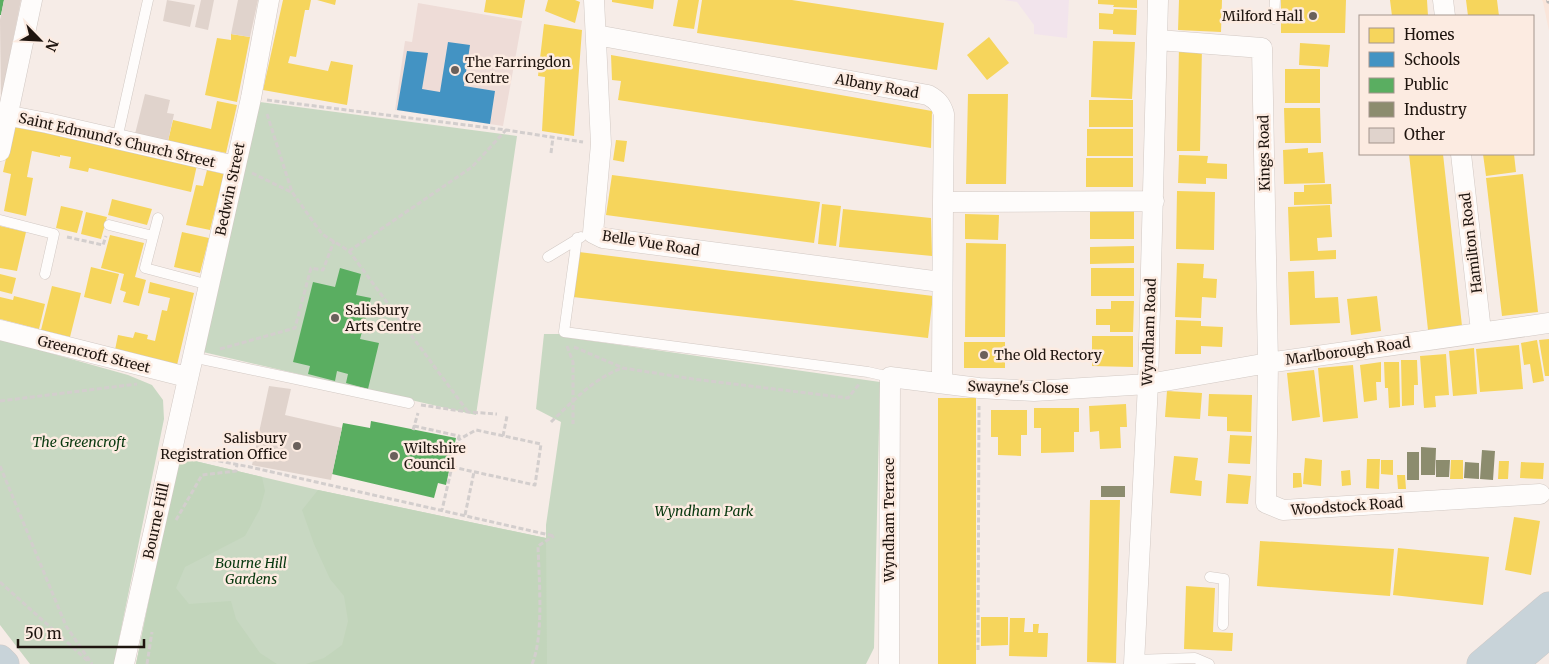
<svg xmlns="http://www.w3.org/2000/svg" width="1549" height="664" font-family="Merriweather,serif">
  <rect width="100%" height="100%" fill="#f6ece7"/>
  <path fill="#fae5da" d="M1542 0H1549V31L1543 2Z"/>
  <path fill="#f2e4ec" d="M1004 0H1069L1067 38 1034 34V25L1017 2Z"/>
  <path fill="#eedcd7" d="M418 3 522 21 503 126 395 110 405 41 412 42Z"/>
  <path fill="#c8d8c2" d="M260 102 517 136 476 415 203 352Z
    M544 334H560L564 337 880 382 874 648 866 664H136L178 457 318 490 546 538V525L561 422 536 409Z
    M0 339 128 375 152 385 163 400 164 419 114 664H30L0 625Z"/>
  <path fill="#c2d5bb" d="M178 457 262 477 265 491 260 509 245 536 185 567 176 588 189 604 231 601 236 619 260 653 277 664H136Z
    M318 490 546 538 547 664H306L324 658 342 645 348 621 344 596 330 579 314 544 302 510Z"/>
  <path fill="#f6d55c" d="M283 0H311L309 10H305L296 57 290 56 288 63 328 71 331 61 353 65 347 105 263 90Z
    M317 0H336L335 5Z
    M486 0H525L522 18 484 12Z
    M548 0H575L580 2 575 23 545 11Z
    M612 0H654L653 9 612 2Z
    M678 0H699L694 29 673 26Z
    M702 0H792L944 23 937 70 697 33Z
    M1098 0H1137V8L1113 7 1114 5 1098 4Z
    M1179 0H1222L1221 32 1178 30Z
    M1281 0H1346L1345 33H1281Z
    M1390 0H1427L1428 16H1392Z
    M1466 0H1497L1499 16H1468Z
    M1114 9 1137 10 1136 35 1113 34V30L1099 29V13L1113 14Z
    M544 24 582 30 574 136 542 131 545 77 538 76Z
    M231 34 250 37 237 102 205 95 217 38 231 40Z
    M989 37 1009 63 987 80 967 55Z
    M1093 41 1135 42 1132 99 1091 97Z
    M1300 43 1330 45 1328 67 1299 65Z
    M1179 46H1202L1200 151H1177Z
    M611 55 932 111 931 148 618 100 621 81 612 80Z
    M1285 69H1320V103H1285Z
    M968 94H1008L1006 184H966Z
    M1089 100H1133V127H1089Z
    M217 101 237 105 226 153 168 141 173 120 211 129Z
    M1284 108H1320L1321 143H1285Z
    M14 123 197 165 191 192 89 168 88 172 69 168 71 157 60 155V157L32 151 27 177 33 178 26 216 4 211 11 174 3 172Z
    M1087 129H1133V156H1087Z
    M616 140 627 141 624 162 613 160Z
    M1308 148V153L1323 152 1325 183 1284 184 1283 150Z
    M1409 154H1443L1462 326 1428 330Z
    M1483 154H1514L1516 172 1486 176Z
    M1179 155 1208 156 1207 163 1227 164V179L1206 178V184L1178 183Z
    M1086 158H1133V187H1086Z
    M207 170 224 174 210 230 186 225 196 185 203 186Z
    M1523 174 1538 312 1502 316 1486 178Z
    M612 175 820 202 814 243 606 215Z
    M1331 184 1332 204 1294 205V192H1304V185Z
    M1177 191 1215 192 1214 250 1176 249Z
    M112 199 152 209 147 225 108 215Z
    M822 204 841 206 836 246 818 244Z
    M1330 205 1332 237 1317 238 1318 251 1336 250V259L1290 261 1288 207Z
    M61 206 83 211 77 233 56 228Z
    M843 209 931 218 932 256 839 247Z
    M1090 211H1134V239H1090Z
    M86 212 107 217 101 239 81 234Z
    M965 214 999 215 998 240 965 239Z
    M0 226 26 232 17 271 0 268Z
    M182 232 209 238 200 273 174 267Z
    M110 235 144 243 135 277 146 280 139 306 123 302 126 292 120 290 124 274 101 268Z
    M966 243 1006 244 1005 337H965Z
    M1134 246V263L1090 264V247Z
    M579 252 933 296 928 338 573 297Z
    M1177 263 1204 264 1203 278 1217 279 1216 298 1202 297 1201 318 1175 317Z
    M91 267 119 274 111 304 84 297Z
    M1091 268H1134V296H1091Z
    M1314 271 1315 298 1338 297 1340 323 1290 325 1288 272Z
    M0 274 16 278 12 294 0 291Z
    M150 282 194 293 177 365 115 350 118 335 133 338 135 332 148 335 147 339 155 341 162 310 167 311 170 298 148 293Z
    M52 286 81 293 70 337 41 330Z
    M14 296 45 304 39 329 0 319V297L13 300Z
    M1377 296 1381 331 1351 335 1347 299Z
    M1111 301H1134L1133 332H1110V325H1096V309H1111Z
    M1176 320 1201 321V326L1223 327 1222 347 1201 346V354H1175Z
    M1092 336H1133V367L1092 366Z
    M1549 339V376H1545L1539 340Z
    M1537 340 1544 381 1533 383 1530 364 1524 365 1521 343Z
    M964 342H1005V368H964Z
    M1519 345 1523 389 1480 392 1476 349Z
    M1474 348 1477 394 1453 396 1449 351Z
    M1446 354 1449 395 1435 396 1436 407 1424 408 1420 356Z
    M1401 360H1417L1418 385H1414V405L1402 406Z
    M1381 362V382H1376L1377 400 1364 402 1360 365Z
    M1384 362H1399L1400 407 1389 408 1388 388H1385Z
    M1353 365 1358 418 1323 422 1318 368Z
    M1314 370 1320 417 1292 421 1287 373Z
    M1167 391 1202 393 1200 419 1165 417Z
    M1209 394 1252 395 1251 432 1227 431V417L1208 416Z
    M938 398H976V664H938Z
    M1126 404 1127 427H1120L1121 448 1100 449 1099 431 1090 432 1089 406Z
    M1034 408H1079V432H1074V452L1041 453V428H1034Z
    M991 410H1027V435H1021V456L998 455V437H991Z
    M1230 435 1252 436 1250 464 1228 463Z
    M1174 456 1198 458 1195 480 1202 481 1201 496 1170 493Z
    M1305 458 1322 460 1321 486 1303 484Z
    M1367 459H1380L1379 489 1366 488Z
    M1381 460H1393V475L1381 474Z
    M1451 460H1463V479H1450Z
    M1499 461H1509L1508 479H1498Z
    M1521 462 1544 463 1543 479 1520 478Z
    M1350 470 1351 485 1342 486 1341 471Z
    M1293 473H1301L1302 487 1293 488Z
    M1228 474 1251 476 1248 504 1226 503Z
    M1397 475H1405L1406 489H1398Z
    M1090 500H1120L1116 663 1087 662Z
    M1514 517 1540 521 1531 575 1505 570Z
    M1260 541 1394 549 1390 596 1257 586Z
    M1398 548 1489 557 1483 605 1393 595Z
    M1186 586 1215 588 1213 632 1233 633 1232 651 1184 649Z
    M981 617H1008V645L981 646Z
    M1010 618H1025L1024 632H1033V624H1039L1038 633H1048L1047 657 1009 656Z"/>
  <path fill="#4393c3" d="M448 42 470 45 464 86 495 91 490 124 397 110 407 51 428 53 422 89 440 92Z"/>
  <path fill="#5aae61" d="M0 0H4L1 15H0Z
    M340 268 361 274 356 295 371 298 360 339 379 343 368 389 346 383 348 374 337 371 335 381 308 374 310 366 293 362 313 282 335 287Z
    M371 421 456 438 446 485 438 483 434 498 332 474 343 423 370 428Z"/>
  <path fill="#8c8c6e" d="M1421 447 1436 448 1435 475H1421Z
    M1482 450 1495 451 1493 480 1480 479Z
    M1407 452H1419V480H1407Z
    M1436 460H1450L1449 477H1436Z
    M1465 462 1479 463V479L1464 478Z
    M1101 486H1125V497H1101Z"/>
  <path fill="#e0d3cc" d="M4 0H21L1 99 0 20Z
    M167 0 195 5 190 27 163 21Z
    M201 0H214L208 30 195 27Z
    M238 0H258L250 37 231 34Z
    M145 94 170 100 167 113 174 114 168 141 135 134Z
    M269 386 291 389 285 415 342 428 331 480 252 465Z"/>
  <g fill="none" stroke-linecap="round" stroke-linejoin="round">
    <defs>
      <path id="lane" d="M1274 19 1275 0
        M117 139 148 0
        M158 218 145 268 209 285
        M0 220 54 234 45 274
        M109 225 153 236
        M577 238 564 332 868 372 890 377
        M548 257 581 237
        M192 357 409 403
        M1210 577 1224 579 1223 625
        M1134 660 1195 658 1209 664"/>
      <path id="street" d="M594 0 601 144 593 233 603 238 941 282
        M1443 0 1445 16
        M596 35 928 95C937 100 941 104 944 114L943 202 1154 201
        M1158 40 1262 48 1268 363 1266 503 1283 510 1540 494
        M0 114 47 123 235 166
        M0 151 32 0
        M1461 154 1481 331
        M943 202 942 374 944 382
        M0 330 187 377
        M124 664 251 98 269 0
        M889 664 890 377 979 388 1034 391 1148 384 1268 363 1549 323
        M1134 664 1148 384 1158 0"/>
      <path id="highway" d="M0 659 5 664
        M1481 664 1549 606
        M1513 664 1549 634"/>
    </defs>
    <use href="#lane" stroke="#d2c9c4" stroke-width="11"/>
    <use href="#street" stroke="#d2c9c4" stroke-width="21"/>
    <use href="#highway" stroke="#cfc9c6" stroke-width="29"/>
    <path stroke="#d3cecd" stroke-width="3" stroke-dasharray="5 2.5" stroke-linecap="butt" d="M267 100 506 130 583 142
      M267 114 292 192 322 234 349 251 468 412
      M551 153 553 137
      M252 173 291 192
      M67 237 103 245 106 236
      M349 251 472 167 506 130
      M567 346 573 362V424
      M574 347 623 368 693 379 848 398 860 383
      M220 349 295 328 311 268 323 270 334 241
      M0 401 137 384
      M421 405 468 412 497 414
      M551 422C573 401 593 379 622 368
      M414 426 459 436 442 510
      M413 430 418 413
      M503 436 507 416
      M189 455 250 467 554 536
      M0 466 66 626 92 664
      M452 467 535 485 541 444 476 430 458 440
      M465 515 474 472
      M176 520 202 475 236 471 237 464
      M0 582 89 662
      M978 650 979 406
      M147 664 152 632
      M532 664C544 638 539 577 538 546L554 536"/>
    <use href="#lane" stroke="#fefcfb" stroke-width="10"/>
    <use href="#street" stroke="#fefcfb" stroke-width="20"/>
    <use href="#highway" stroke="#c8d3d9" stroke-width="28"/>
    <defs>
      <path id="rail" d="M1549 0V1"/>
    </defs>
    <use href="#rail" stroke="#bdbab8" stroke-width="5.5"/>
    <use href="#rail" stroke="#fcebe1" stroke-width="4" stroke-dasharray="11" stroke-linecap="butt"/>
  </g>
  <g fill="#6a605b" stroke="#fcebe1" stroke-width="2">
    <circle cx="1313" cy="16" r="5"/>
    <circle cx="455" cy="70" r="5"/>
    <circle cx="335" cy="318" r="5"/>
    <circle cx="984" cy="355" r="5"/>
    <circle cx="297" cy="446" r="5"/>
    <circle cx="394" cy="456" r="5"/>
  </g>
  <g text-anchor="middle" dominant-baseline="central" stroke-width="5" stroke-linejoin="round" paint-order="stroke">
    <g font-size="14" fill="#1f150f" stroke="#fcebe1" text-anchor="start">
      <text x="1303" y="16" text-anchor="end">Milford Hall</text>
      <text x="465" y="62">The Farringdon<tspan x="465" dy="16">Centre</tspan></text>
      <text x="345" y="310">Salisbury<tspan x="345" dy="16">Arts Centre</tspan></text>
      <text x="994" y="355">The Old Rectory</text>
      <text x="287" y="438" text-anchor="end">Salisbury<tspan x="287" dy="16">Registration Office</tspan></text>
      <text x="404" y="448">Wiltshire<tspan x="404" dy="16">Council</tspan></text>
    </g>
    <g font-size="14" fill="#1f150f" stroke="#fcebe1">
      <text transform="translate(877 86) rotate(10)">Albany Road</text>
      <text transform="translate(117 140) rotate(13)">Saint Edmund's Church Street</text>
      <text transform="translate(1264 153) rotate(-91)">Kings Road</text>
      <text transform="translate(230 189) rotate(-78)">Bedwin Street</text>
      <text transform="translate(651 243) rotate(9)">Belle Vue Road</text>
      <text transform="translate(1471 243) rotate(-97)">Hamilton Road</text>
      <text transform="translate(1149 332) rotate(-88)">Wyndham Road</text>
      <text transform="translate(1348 351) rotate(-8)">Marlborough Road</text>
      <text transform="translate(94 354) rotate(14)">Greencroft Street</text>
      <text transform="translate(1018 387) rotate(1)">Swayne's Close</text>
      <text transform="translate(1347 506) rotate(-4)">Woodstock Road</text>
      <text transform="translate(889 520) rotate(-90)">Wyndham Terrace</text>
      <text transform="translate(156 521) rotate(-78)">Bourne Hill</text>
    </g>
    <g font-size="14" font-style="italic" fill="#08380f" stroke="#fcebe1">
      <text x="79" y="442">The Greencroft</text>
      <text x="704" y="511">Wyndham Park</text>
      <text x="251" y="563">Bourne Hill<tspan x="251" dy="16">Gardens</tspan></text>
    </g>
  </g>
  <rect x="1359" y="15" width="175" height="140" fill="#fcebe1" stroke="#a4958d"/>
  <rect x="1369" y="28" width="25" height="15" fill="#f6d55c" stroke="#a4958d"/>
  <text x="1404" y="40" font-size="15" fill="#1f150f">Homes</text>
  <rect x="1369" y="52" width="25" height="15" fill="#4393c3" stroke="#a4958d"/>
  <text x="1404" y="65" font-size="15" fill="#1f150f">Schools</text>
  <rect x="1369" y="78" width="25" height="15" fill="#5aae61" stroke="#a4958d"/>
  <text x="1404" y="90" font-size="15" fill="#1f150f">Public</text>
  <rect x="1369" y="102" width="25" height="15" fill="#8c8c6e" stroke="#a4958d"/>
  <text x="1404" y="115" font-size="15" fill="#1f150f">Industry</text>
  <rect x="1369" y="128" width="25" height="15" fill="#e0d3cc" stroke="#a4958d"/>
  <text x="1404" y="140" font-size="15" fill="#1f150f">Other</text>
  <g transform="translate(40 40) rotate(114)" stroke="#fcebe1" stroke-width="4" paint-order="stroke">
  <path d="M0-4L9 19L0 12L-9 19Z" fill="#1f150f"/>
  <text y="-8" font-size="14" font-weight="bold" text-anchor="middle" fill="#1f150f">N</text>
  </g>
  <path d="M18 639v8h126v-8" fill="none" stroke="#1f150f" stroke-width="2.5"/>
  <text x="25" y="639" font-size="15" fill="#1f150f" stroke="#fcebe1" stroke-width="4" paint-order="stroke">50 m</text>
</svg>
